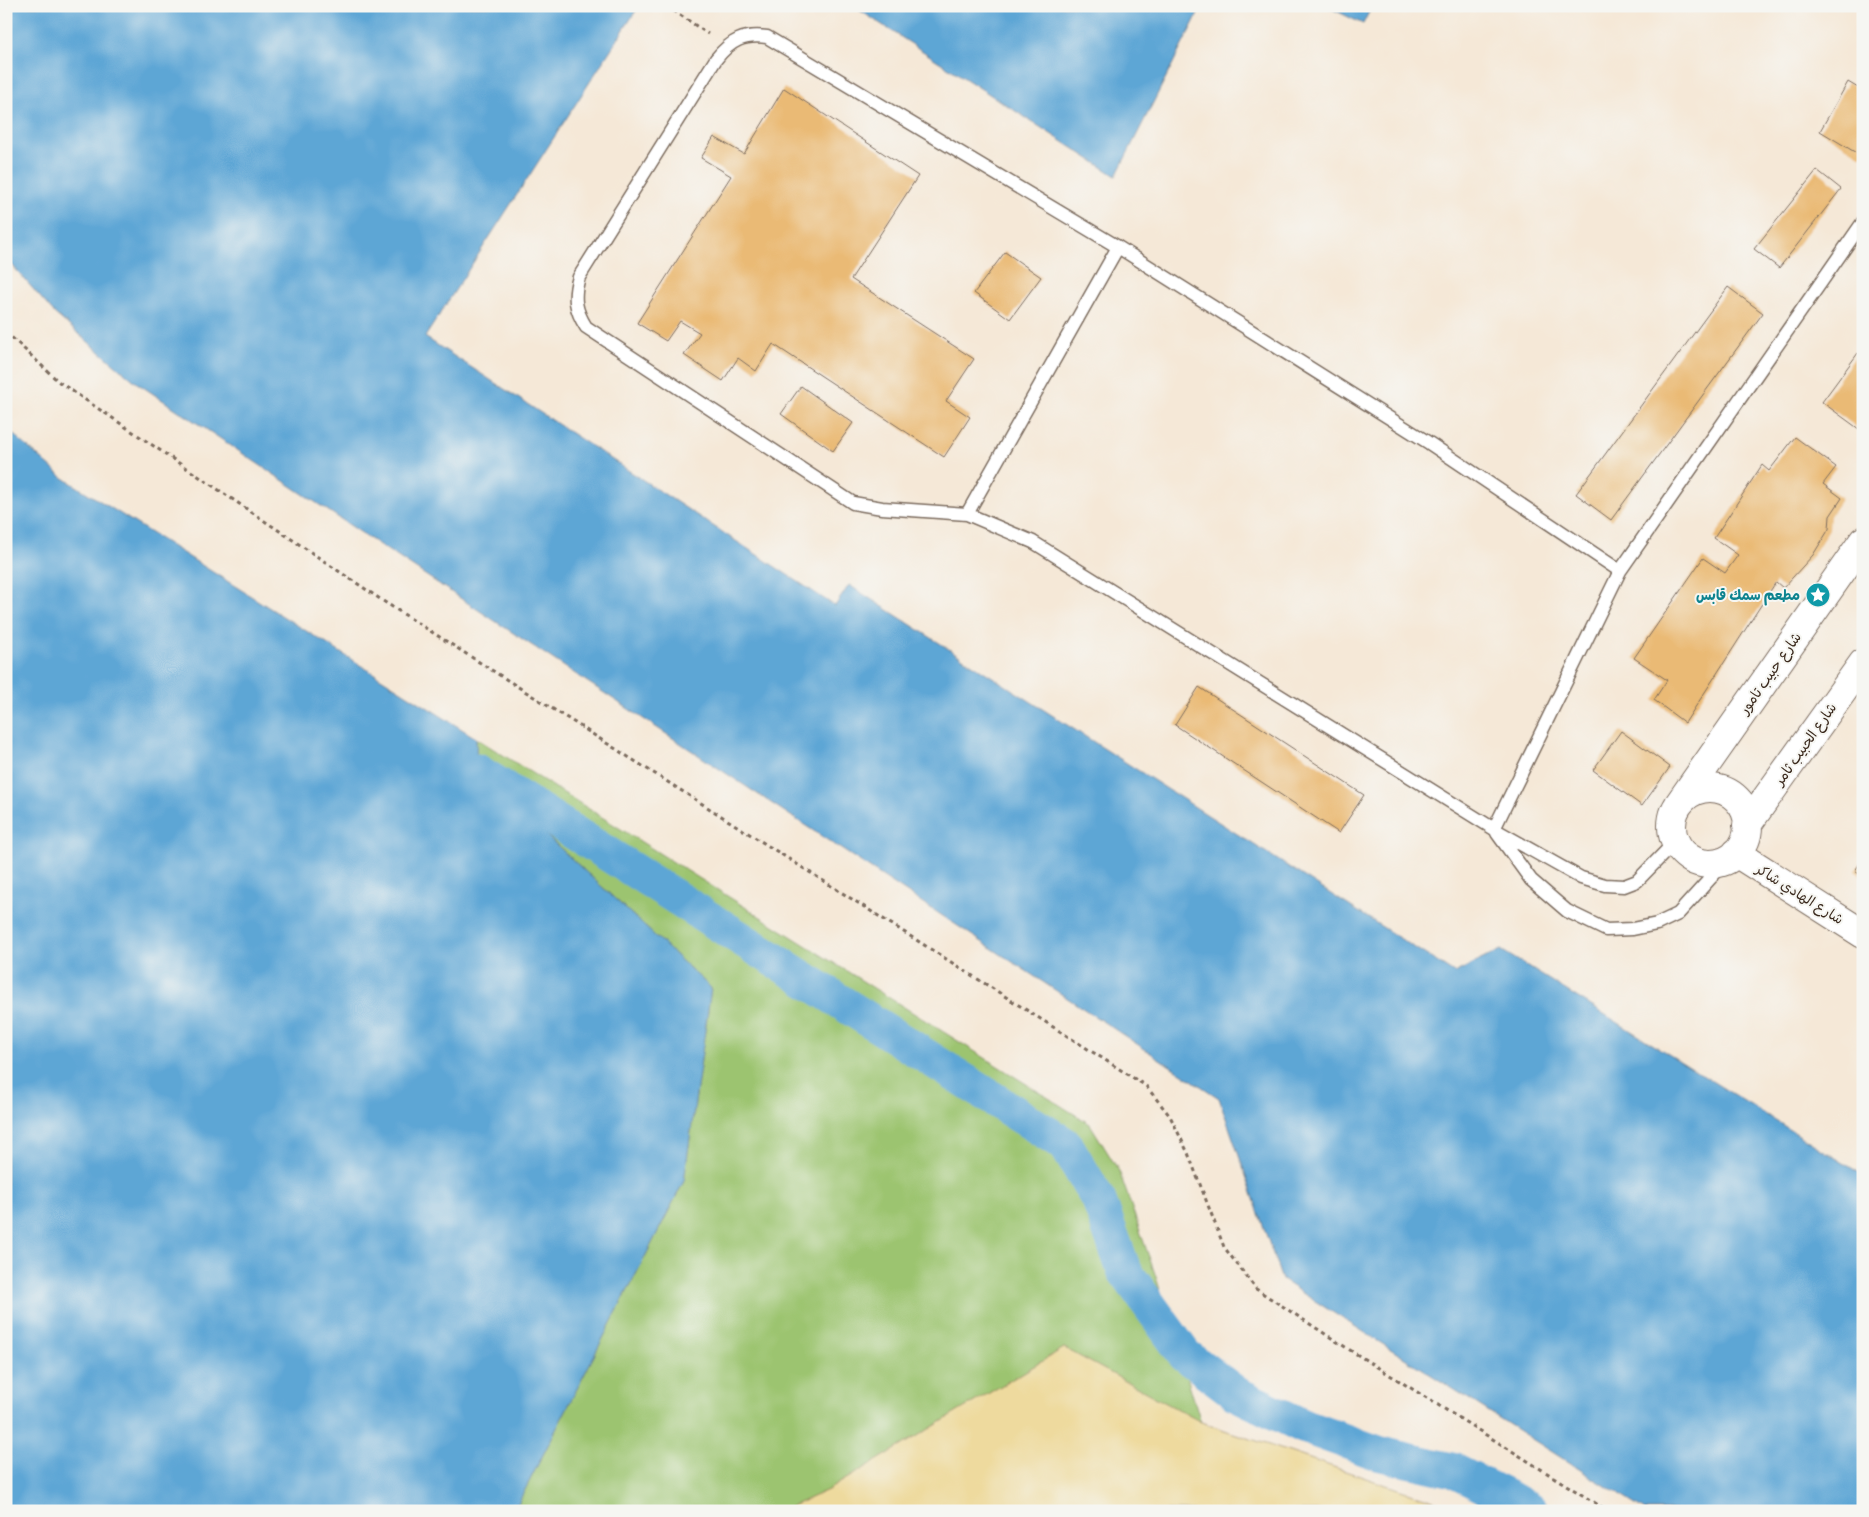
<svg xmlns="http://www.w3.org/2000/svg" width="1869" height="1517" font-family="Delius,'Playpen Sans Arabic',sans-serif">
  <rect width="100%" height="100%" fill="#f6f6f2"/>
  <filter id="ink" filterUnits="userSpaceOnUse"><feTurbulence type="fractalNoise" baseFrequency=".02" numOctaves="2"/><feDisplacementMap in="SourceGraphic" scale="10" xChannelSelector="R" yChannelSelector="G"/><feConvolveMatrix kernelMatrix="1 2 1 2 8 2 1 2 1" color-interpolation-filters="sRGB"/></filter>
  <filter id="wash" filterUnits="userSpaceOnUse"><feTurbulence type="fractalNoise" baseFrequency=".0096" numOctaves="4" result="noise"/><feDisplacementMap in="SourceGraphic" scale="20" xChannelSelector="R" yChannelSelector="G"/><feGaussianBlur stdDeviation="1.12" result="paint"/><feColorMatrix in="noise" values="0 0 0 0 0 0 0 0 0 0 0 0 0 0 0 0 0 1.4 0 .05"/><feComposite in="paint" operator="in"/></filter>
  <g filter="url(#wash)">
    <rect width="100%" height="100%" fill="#f5e8d7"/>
    <path fill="#9cc470" stroke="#6c7747" d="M476 738 1090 1124 1119 1171 1155 1274 1201 1422 1064 1348 828 1490 781 1511H514L684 1181 711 988 477 771Z"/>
    <path fill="#eeda9e" stroke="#94825e" d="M1064 1348 1201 1422 1445 1505 1454 1511H781L828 1490Z"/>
    <path fill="#5da6d5" stroke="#4c687a" d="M6 6H639L425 337 835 606 849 585 1454 973 1501 950 1863 1175V1511H1645L1282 1280 1219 1098 372 540 137 383 54 313 6 258Z
      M853 6H1202L1116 176Z
      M1326 6H1372L1363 24Z
      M6 428 62 477 476 738 477 771 711 988 684 1181 514 1511H6Z"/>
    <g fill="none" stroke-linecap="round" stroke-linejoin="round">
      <path stroke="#5da6d5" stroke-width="35" d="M477 771 1066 1145 1099 1201 1124 1270 1185 1355 1237 1394 1303 1426 1381 1454 1452 1470 1507 1497 1531 1511"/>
    </g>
    <g id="blocks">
      <path fill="#eaba75" d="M1848 82 1863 91V157L1820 131Z
        M784 88 918 176 851 279 974 359 946 401 970 417 944 457 773 344 756 371 738 358 723 381 684 355 700 333 680 321 666 341 637 323 731 176 701 158 714 137 744 154Z
        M1817 170 1841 189 1779 268 1754 249Z
        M1005 252 1041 277 1010 319 974 293Z
        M1728 287 1763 313 1611 520 1576 494Z
        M1858 353 1863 357V432L1822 402Z
        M801 386 853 423 833 451 781 414Z
        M1795 437 1836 467 1823 484 1842 498 1830 516 1829 529 1813 555 1783 588 1776 582 1685 723 1654 700 1667 680 1634 658 1703 558 1725 573 1738 555 1714 538 1762 465 1769 471Z
        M1199 687 1364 795 1339 833 1175 725Z
        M1621 731 1670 767 1642 806 1593 770Z
        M1863 858V877L1855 871Z"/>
    </g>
  </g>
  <g filter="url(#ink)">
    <use href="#blocks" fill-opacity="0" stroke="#7c6c5f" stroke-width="1"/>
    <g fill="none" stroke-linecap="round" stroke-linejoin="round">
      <defs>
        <path id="service" d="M967 514 1118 247
          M1620 571 1429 443 1118 247 767 37C744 34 731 40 716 59L579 277C573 297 575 310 586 327L853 503 882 508 967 514 1033 542 1494 829 1581 878 1605 885 1624 886 1637 881 1675 842
          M1494 829 1620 571 1863 222
          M1497 833 1531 880 1567 911 1606 930 1633 929 1657 924 1678 914 1727 860"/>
        <path id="tertiary" d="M1672 826a38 38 0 1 1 76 0a38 38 0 1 1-76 0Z
          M1678 805 1863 541
          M1747 825 1863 663
          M1736 853 1863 934"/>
      </defs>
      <use href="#service" stroke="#7c6c5f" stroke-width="15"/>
      <use href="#tertiary" stroke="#7c6c5f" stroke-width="30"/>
      <path stroke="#7c6c5f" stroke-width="3" stroke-dasharray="4 4" stroke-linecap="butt" d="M667 6 708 34
        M6 332 59 382 383 601 1146 1086 1170 1116 1188 1153 1224 1247 1256 1289 1353 1352 1608 1511"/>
      <use href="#service" stroke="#fff" stroke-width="12"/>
      <use href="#tertiary" stroke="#fff" stroke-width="28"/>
    </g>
  </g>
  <defs>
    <symbol id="sight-disc" viewBox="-11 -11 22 22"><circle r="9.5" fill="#0f9aa8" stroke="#f6f6f2"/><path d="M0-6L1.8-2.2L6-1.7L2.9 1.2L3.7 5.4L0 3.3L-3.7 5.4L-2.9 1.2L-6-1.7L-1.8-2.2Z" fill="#fff"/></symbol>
  </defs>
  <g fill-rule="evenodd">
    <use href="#sight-disc" x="1804" y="581" width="28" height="28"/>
  </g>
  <g text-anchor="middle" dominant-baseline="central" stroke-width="4" stroke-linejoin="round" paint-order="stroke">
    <g font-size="14" font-weight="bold" fill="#0d838f" stroke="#f6f6f2" text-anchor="end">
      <text x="1800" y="595">مطعم سمك قابس</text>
    </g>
    <g font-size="14" fill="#3b2a1e" stroke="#f6f6f2">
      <text transform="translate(1770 673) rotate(-55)">شارع حبيب تامور</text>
      <text transform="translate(1805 744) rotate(-55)">شارع الحبيب ثامر</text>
      <text transform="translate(1800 894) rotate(32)">شارع الهادي شاكر</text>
    </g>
  </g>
  <rect width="1869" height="1517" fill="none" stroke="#f6f6f2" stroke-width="25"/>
</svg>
